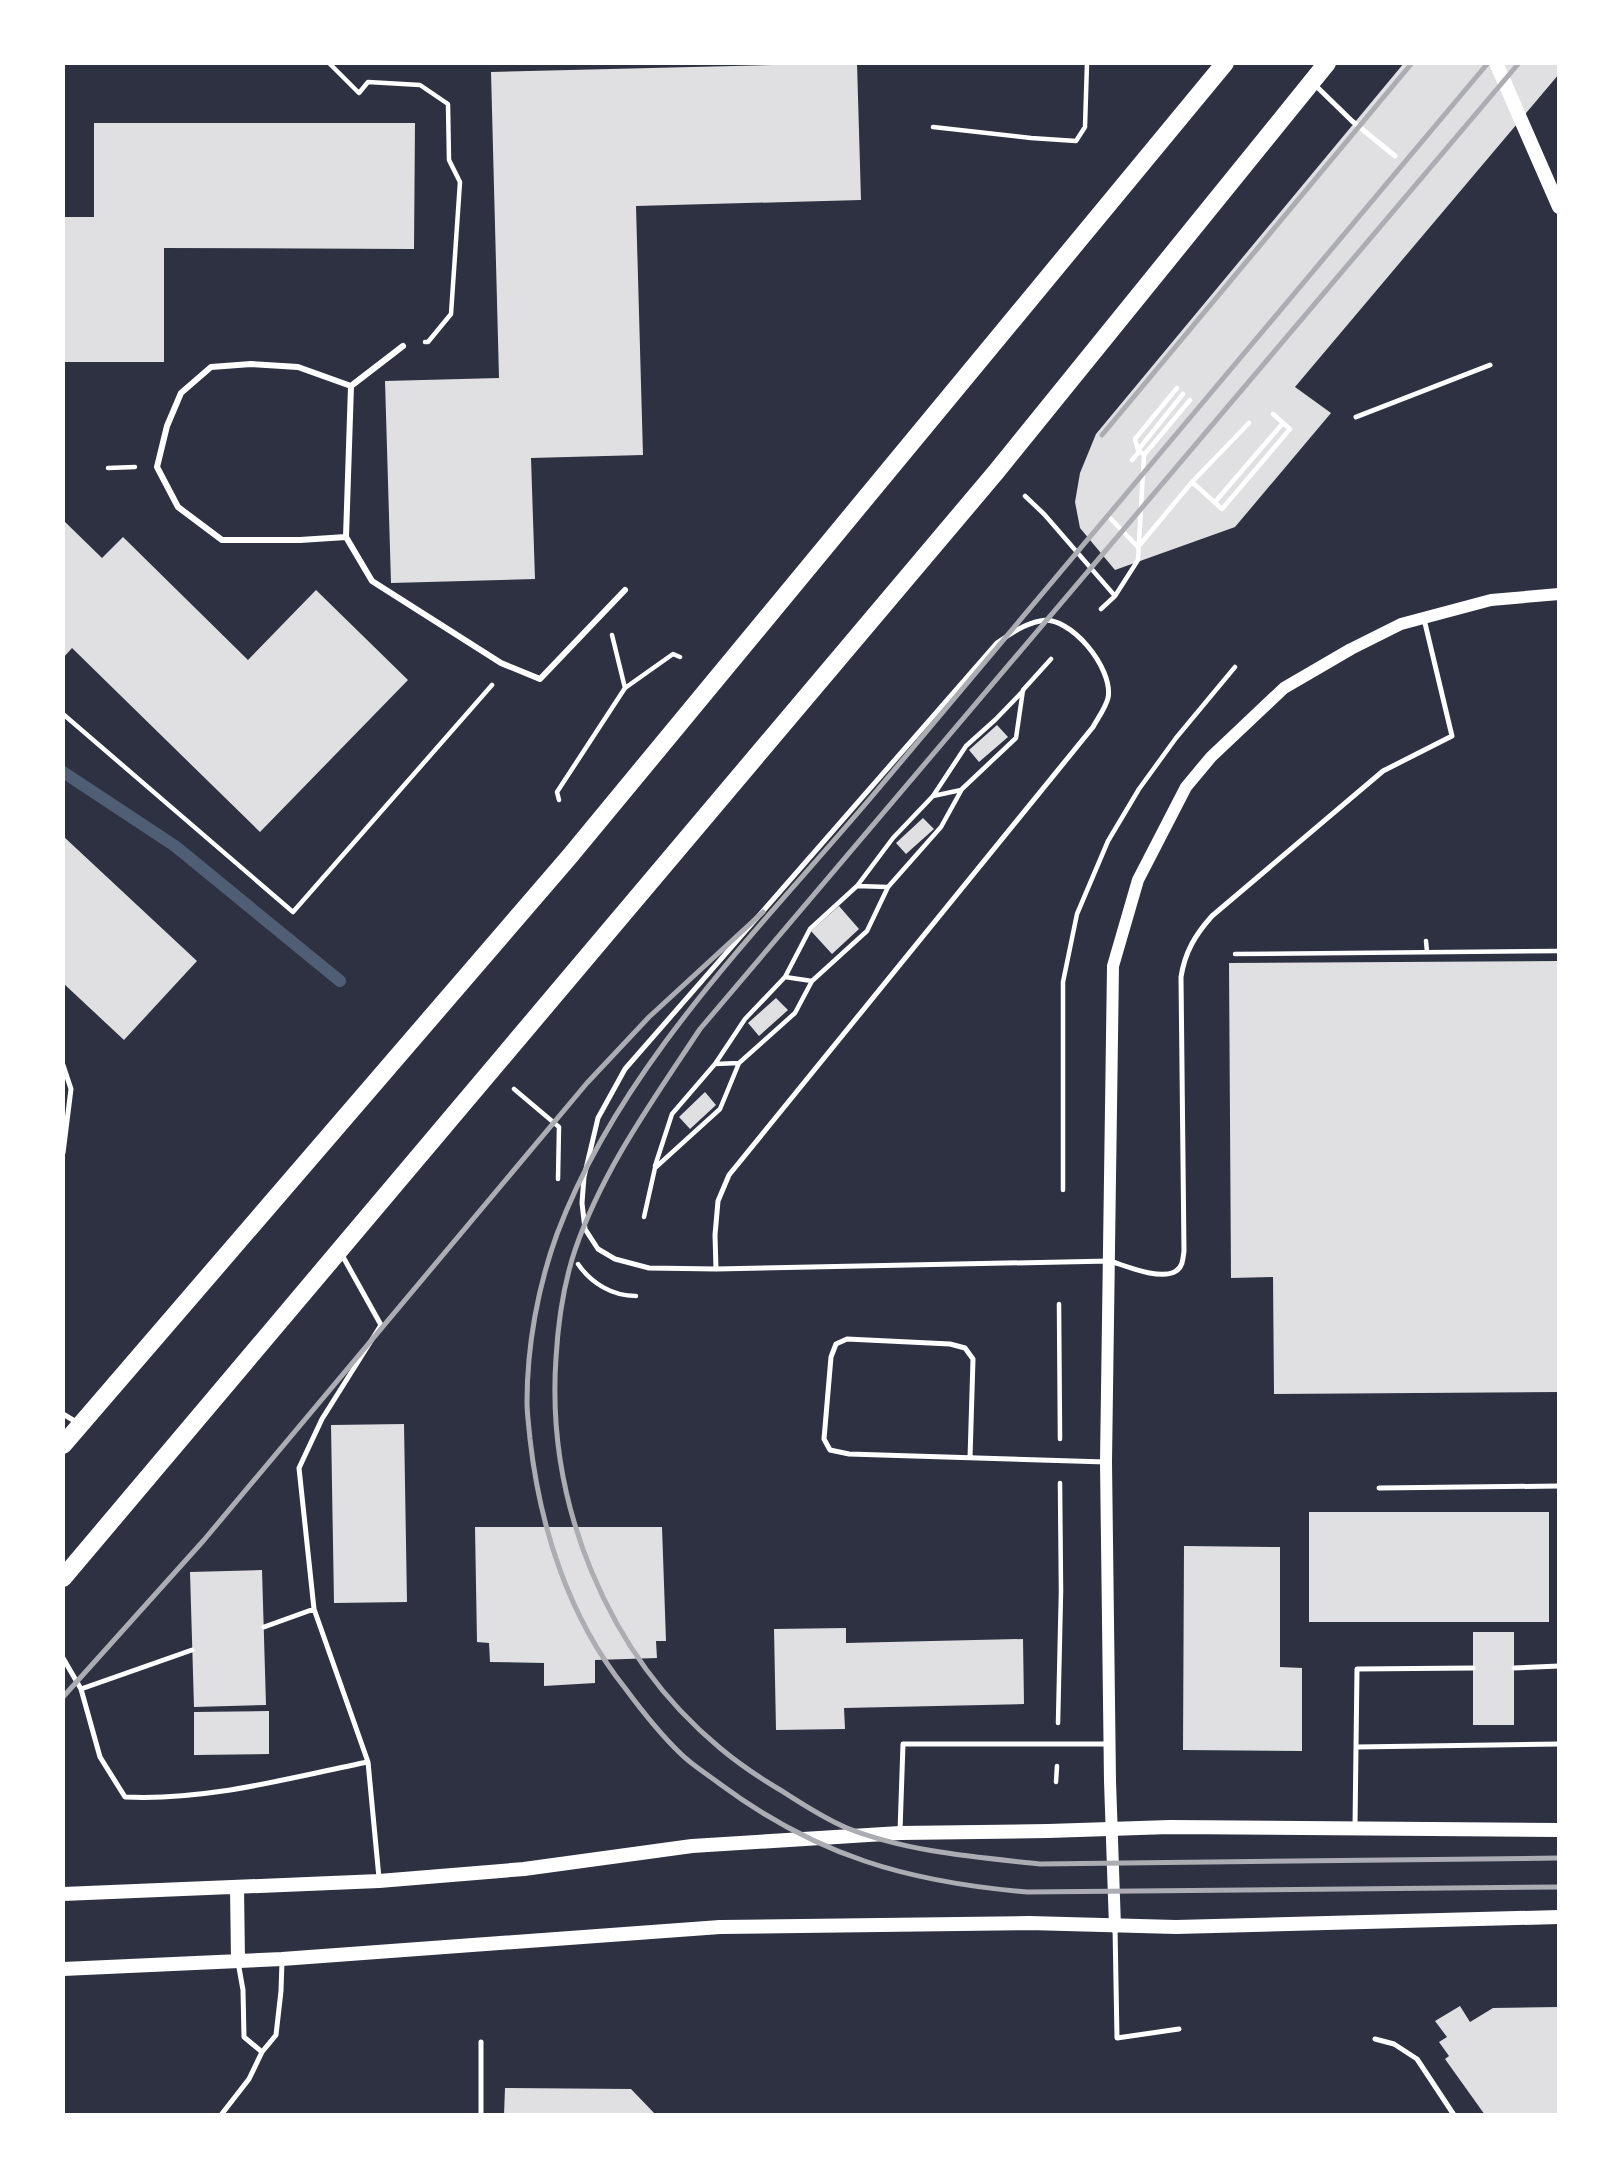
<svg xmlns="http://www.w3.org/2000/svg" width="1622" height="2178" font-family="Montserrat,sans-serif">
  <rect width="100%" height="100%" fill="#2d3142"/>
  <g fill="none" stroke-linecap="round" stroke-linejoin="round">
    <path stroke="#4f5d75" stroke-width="12" d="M63 772 175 846 340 981"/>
  </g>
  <path fill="#e0e0e3" d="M857 63 861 200 636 206 643 455 531 458 535 579 391 583 385 381 499 378 491 72Z
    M1404 63H1559V74L1295 387 1331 413 1235 527 1115 570 1080 528 1075 502 1080 473 1096 434Z
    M94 123H415L414 249 164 248V362H63V217H94Z
    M63 520 102 558 123 537 248 660 316 590 408 680 260 832 72 648 63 658Z
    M997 725 1008 737 979 762 969 750Z
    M923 818 934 829 906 854 896 843Z
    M63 836 197 961 124 1040 63 983Z
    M839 906 859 929 832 954 811 931Z
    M1559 961V1392L1274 1394 1273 1277 1231 1278 1229 963Z
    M776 998 788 1010 759 1036 748 1023Z
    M705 1092 716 1105 690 1129 679 1117Z
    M404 1424 407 1602 334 1603 331 1425Z
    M1309 1512H1549V1622H1309Z
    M475 1527H662L666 1641H656L657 1658 595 1660V1683L544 1686V1663L490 1662 489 1643 477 1642Z
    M1184 1546 1280 1547V1667L1302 1668V1751L1183 1750Z
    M262 1570 266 1705 194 1707 190 1572Z
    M846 1628V1643L1023 1639 1024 1704 844 1708 845 1729 776 1730 774 1629Z
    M1473 1632H1514V1725H1473Z
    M269 1711V1754L194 1755V1712Z
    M1460 2006 1470 2022 1493 2008 1559 2007V2115H1485L1445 2059 1449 2056 1439 2042 1447 2037 1435 2021Z
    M505 2088 631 2089 656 2115H504Z"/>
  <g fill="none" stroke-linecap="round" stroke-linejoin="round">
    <path stroke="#fff" stroke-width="4.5" d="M329 63 359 93 368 82 420 85 448 104 449 160 460 182 451 314 428 342H425
      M933 127 1031 138 1076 141 1085 127 1087 63
      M1138 450 1183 394
      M1144 455 1190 400
      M1132 460 1140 451
      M108 468 135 467
      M1192 482 1222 509 1290 429 1273 414
      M1025 496 1044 514 1115 596 1138 560 1144 455 1138 450 1135 439 1177 388
      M1215 502 1283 423
      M1109 517 1138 547 1192 482 1249 423
      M1101 609 1115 596
      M612 635 625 688 673 654 680 657
      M63 714 293 912 492 685
      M933 796 961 790
      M559 800 557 792 625 688
      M857 886 888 887
      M1426 941 1427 952
      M1235 954 1559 951
      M785 977 812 981
      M715 1064 739 1063
      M514 1089 559 1127 558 1179
      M655 1166 672 1114 715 1064 745 1019 785 977 810 929 857 886 893 838 933 796 966 746 995 720 1023 691
      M1063 1190V982L1077 914 1108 841 1139 789 1176 738 1235 667
      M644 1217 655 1168 720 1109 739 1063 795 1013 812 981 867 931 888 887 941 827 962 789 1016 738 1023 690 1051 659
      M578 1264C591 1283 612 1296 636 1296
      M1059 1304 1060 1439
      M1058 1723 1061 1591 1060 1483
      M1056 1782 1057 1766"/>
    <path stroke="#fff" stroke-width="5" d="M1314 84 1352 121 1395 156
      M1356 417 1490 365
      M63 1065 71 1089 63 1153
      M342 1255 381 1325 322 1419 299 1468 314 1609 368 1762
      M716 1269 715 1235 718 1201 729 1175 1093 727C1098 718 1106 707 1108 698 1114 669 1070 614 1040 621 1024 624 1010 634 997 643L625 1069 598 1118 584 1177 582 1203 585 1229 598 1249 615 1259 649 1268 716 1269 1110 1261C1126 1266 1161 1281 1176 1271 1183 1267 1183 1258 1184 1251L1181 977C1185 952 1195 935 1212 916L1383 771 1452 736 1424 619
      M63 1414 78 1423
      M970 1458 973 1359 965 1348 950 1344 847 1339 836 1344 831 1357 824 1439 830 1450 849 1454 1106 1462
      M1379 1488 1559 1486
      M264 1627 314 1609
      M63 1658 81 1689 100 1757 125 1797C208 1801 288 1778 368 1762L379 1878
      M1473 1668 1357 1669 1356 1747 1559 1744
      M1514 1668 1559 1666
      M81 1689 192 1650
      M1355 1827 1356 1747
      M900 1831 903 1744H1110
      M1115 1927 1117 2038 1179 2029
      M238 1962 243 1990 244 2037 262 2052
      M1375 2039 1394 2044 1417 2059 1454 2115
      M221 2115 249 2079 262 2052 276 2035 281 1991 282 1961
      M481 2115V2042"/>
    <path stroke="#fff" stroke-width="6" d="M403 346 351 386 346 537 372 581 501 663 540 679 625 590
      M346 537 300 540H222L178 507 157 467 167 426 181 393 211 367 251 364 298 367 351 386"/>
    <path stroke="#fff" stroke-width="12" d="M1115 1927 1110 1781 1106 1462 1113 966 1138 880 1186 787 1211 757 1284 688 1351 649 1401 624 1491 600 1559 594"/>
    <path stroke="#fff" stroke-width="14" d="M1496 63 1559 207
      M237 1887 238 1960
      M63 1894 379 1881 524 1869 692 1846 900 1833 1048 1831 1170 1827 1559 1830
      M63 1969 282 1959 720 1927 1029 1923 1176 1927 1559 1917"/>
    <path stroke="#fff" stroke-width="18" d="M63 1445 570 856 1225 63
      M63 1578 996 472 1327 63"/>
    <path stroke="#abadb3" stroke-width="5" d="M1488 63C1286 306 1081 545 879 788 764 925 621 1063 557 1234 538 1286 527 1346 527 1402 527 1414 529 1427 530 1439 540 1528 569 1618 625 1688 642 1711 660 1734 681 1754 692 1765 707 1774 720 1784 817 1856 908 1882 1027 1892L1559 1887
      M1519 63 700 1029C653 1100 603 1169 575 1250 564 1283 558 1323 556 1358 546 1503 607 1654 720 1748 739 1764 760 1778 782 1791 802 1804 825 1819 847 1828 907 1852 976 1857 1040 1864L1559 1858
      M1102 435 1412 63
      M63 1697 204 1540 587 1083 649 1017 763 912"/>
  </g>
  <rect width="1622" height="2178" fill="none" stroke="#ffffff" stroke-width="130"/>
</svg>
